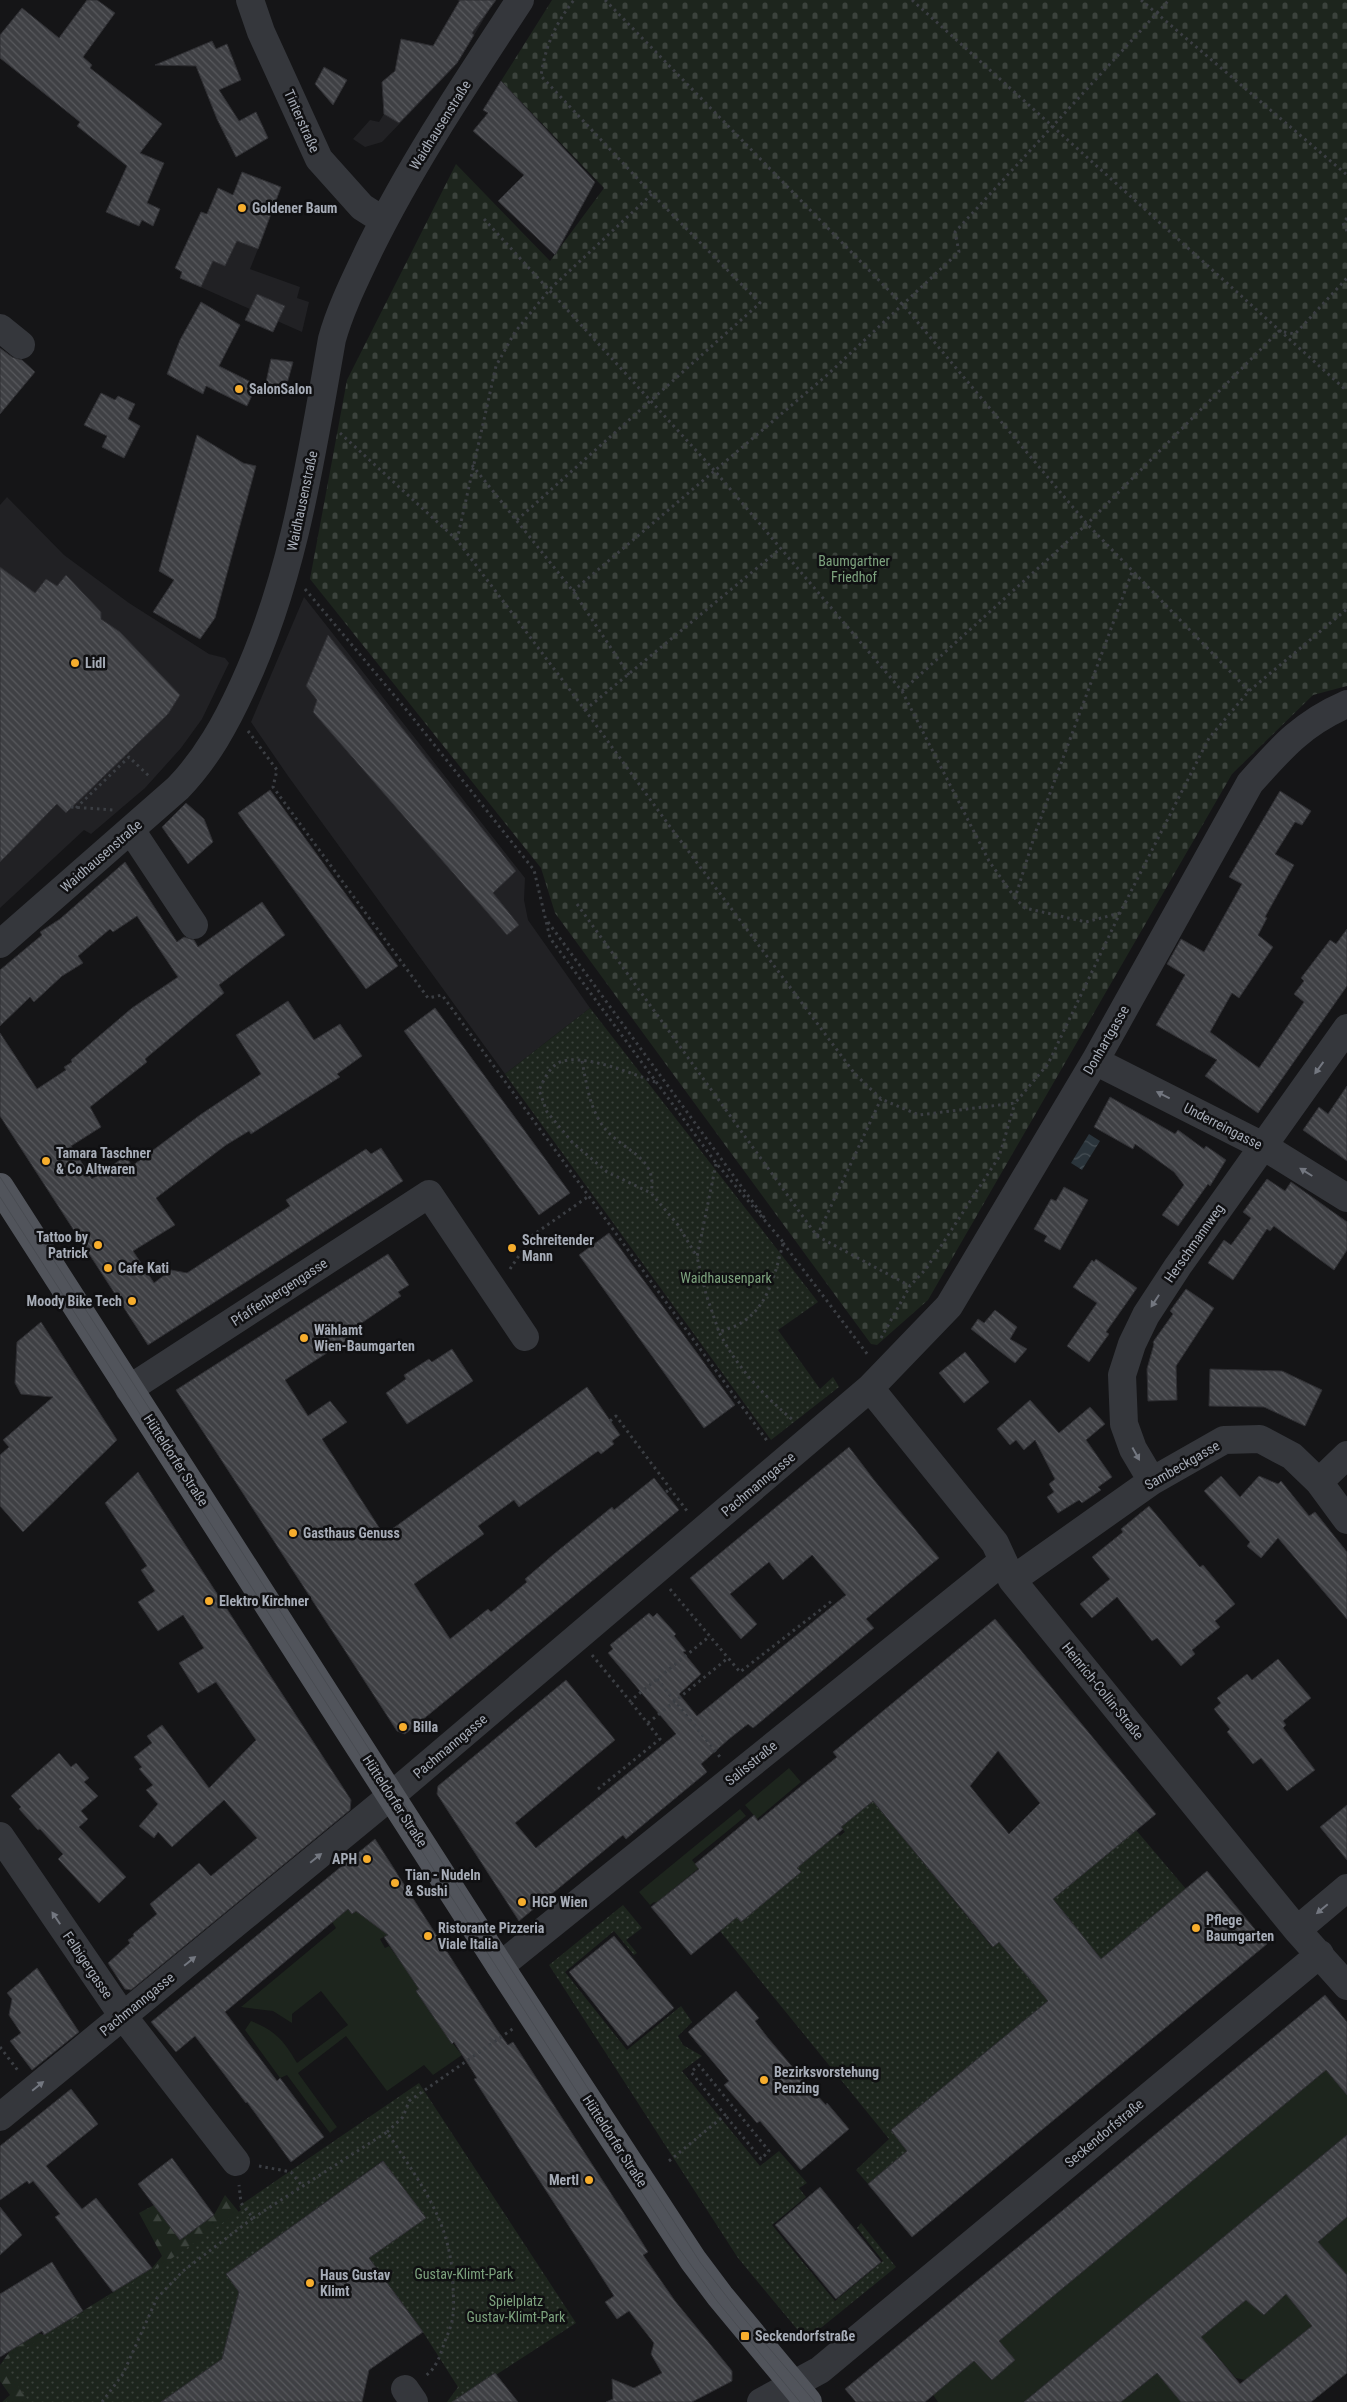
<svg xmlns="http://www.w3.org/2000/svg" width="1347" height="2402" font-family="'Roboto Condensed',sans-serif">
  <defs>
    <pattern id="forest-firs" width="22" height="20" patternUnits="userSpaceOnUse" patternTransform="scale(1.25)"><rect width="22" height="20" fill="#1d251d"/><path d="M5 1l3.5 6h-7zM16 11l3.5 6h-7z" fill="#3b423c"/></pattern>
    <pattern id="cemetery-stones" width="16" height="16" patternUnits="userSpaceOnUse" patternTransform="scale(1.25)"><rect width="16" height="16" fill="#1d251d"/><path d="M2 7V4a2 2 0 0 1 4 0v3zM10 15v-3a2 2 0 0 1 4 0v3z" fill="#3b423c"/></pattern>
    <pattern id="park-dots" width="8" height="8" patternUnits="userSpaceOnUse" patternTransform="scale(1.25)"><rect width="8" height="8" fill="#1d251d"/><path d="M2 2h.1M6 6h.1" fill="none" stroke="#3b423c" stroke-width="1.8" stroke-linecap="round"/></pattern>
    <pattern id="water-waves" width="16" height="10" patternUnits="userSpaceOnUse" patternTransform="scale(1.25)"><rect width="16" height="10" fill="#2a343b"/><path d="M0 5q4-4 8 0t8 0" fill="none" stroke="#464f55"/></pattern>
    <pattern id="building-back-hatch" width="6" height="6" patternUnits="userSpaceOnUse" patternTransform="scale(1.25)"><rect width="6" height="6" fill="#3f4044"/><path d="M-1 5l2 2M0 0l6 6M5-1l2 2" fill="none" stroke="#58595d"/></pattern>
  </defs>
  <rect width="100%" height="100%" fill="#151517"/>
  <path fill="#212124" d="M457 0H495L457 64 382 142 365 147 353 139 370 120 379 122 384 114 382 82 402 65 427 60 460 2Z
    M202 226 258 249 250 269 300 287 297 298 309 302 302 332 180 278 182 272 175 268 190 235 198 239Z
    M7 497 64 555 129 603 209 654 225 658 229 663 202 719 181 748 145 788 91 834 84 830 0 908V505Z
    M304 597 525 878 524 900 528 920 590 1008 505 1074 288 776 251 722Z"/>
  <path fill="#1d251d" d="M789 1768 801 1782 757 1819 745 1805Z
    M740 1809 746 1816 692 1860 699 1868 656 1903 654 1902 650 1905 639 1892Z
    M348 1909 352 1914 357 1910 391 1933 380 1939 385 1948 389 1946 397 1957 403 1952 419 1989 417 1991 424 2003 428 2001 443 2031 462 2055 433 2075 424 2065 387 2091 346 2036 298 2073 337 2127 330 2133 287 2075 280 2078 245 2030 251 2021C275 2030 284 2041 297 2063L348 2025 321 1991 292 2014V2023L273 2011 241 2007 336 1928 332 1922Z
    M1326 2070 1347 2095V2135L1024 2402H938L933 2395Z
    M1347 2217V2275L1318 2242Z
    M1273 2277 1312 2326 1245 2380 1236 2378 1190 2324 1205 2329 1212 2328Z
    M1157 2373 1181 2402H1121Z"/>
  <path fill="url(#forest-firs)" d="M225 2195 247 2222 31 2402H2L10 2395 0 2381V2365L26 2329 44 2335 152 2268 162 2256 139 2213 154 2205 214 2215Z"/>
  <path fill="url(#cemetery-stones)" d="M552 0H1347V686L1313 695 1232 774 928 1300 877 1345 871 1344 555 913 541 868 310 579 347 380 456 164 550 261 604 188 501 81Z"/>
  <path fill="url(#park-dots)" d="M590 1008 818 1302 778 1330 820 1389 833 1377 839 1387 771 1440 505 1074Z
    M873 1801 992 1947 999 1942 1048 2001 891 2130 907 2151 868 2184 856 2170 889 2139 720 1931 738 1916 741 1921 795 1869 838 1834 840 1836 845 1832 841 1827Z
    M1136 1830 1186 1889 1101 1959 1053 1899Z
    M623 1905 642 1928 626 1940 637 1953 634 1955 614 1931 565 1972 627 2050 681 2006 692 2022 678 2036 683 2045 702 2056 682 2071 760 2166 779 2151 807 2183 799 2188 806 2197 772 2225 835 2301 883 2261 857 2228 861 2223 896 2267 806 2340 738 2258 549 1965Z
    M419 2083 576 2323 454 2402H447L458 2387 423 2332 369 2258 425 2218 382 2161 226 2274 239 2292 222 2359 161 2402H24L27 2399 2 2363 168 2261 241 2210 239 2206Z"/>
  <path fill="url(#water-waves)" d="M1089 1134 1100 1141 1082 1170 1071 1163Z"/>
  <path fill="url(#building-back-hatch)" stroke="#2f2f33" fill-rule="evenodd" d="M87 0H97L115 13 83 57 92 65 90 68 162 124 140 153 164 163 147 203 160 209 153 226 142 220 139 226 106 212 127 166 77 126 80 122 0 58V35L22 8 59 38Z
    M460 0H496L472 33 474 35 457 63 399 123 384 114 382 82 395 71 401 39 433 46Z
    M212 41 216 49 227 44 241 80 219 90 239 121 256 112 268 138 236 157 217 119 196 66 155 65Z
    M324 67 347 80 333 105 315 84Z
    M501 81 595 182 555 255 498 201 524 175 473 131 488 113 483 110Z
    M242 172 281 187 258 249 237 241 225 266 213 261 201 287 180 278 182 272 175 268 201 212 207 214 218 188 233 195Z
    M257 294 285 306 273 332 245 320Z
    M201 302 240 325 219 366 257 385 247 406 206 386 203 394 167 374 180 340Z
    M0 348 12 357 22 360 35 372 0 414Z
    M271 359 293 362 285 391 265 387Z
    M101 393 115 400 118 396 135 404 128 419 140 426 124 458 102 447 107 436 84 425Z
    M197 435 243 463 256 466 215 618 200 639 153 612 174 580 159 571Z
    M0 567 35 593 46 579 57 586 66 575 101 612V619L120 632 180 695 168 714 66 813 57 804 0 862Z
    M328 635 516 871 493 893 519 925 507 935 313 712 317 700 306 686Z
    M270 790 398 966 366 989 238 813Z
    M1280 791 1311 811 1302 825 1295 822 1275 854 1294 865 1265 917 1267 918 1258 935 1273 947 1239 998 1232 993 1210 1032 1259 1068 1304 1002 1294 994 1304 981 1301 978 1330 940 1336 944 1347 929V986L1258 1113 1205 1076 1217 1060 1156 1025 1185 975 1167 964 1181 939 1204 952 1242 884 1229 877Z
    M186 803 204 819 213 842 188 864 162 827Z
    M125 862 177 942 184 937 194 940 198 947 262 902 285 935 219 985 224 993 145 1059 147 1062 90 1107 101 1127 71 1146 92 1179 126 1156 132 1166 200 1115 261 1074 236 1035 288 1001 314 1040 340 1024 362 1056 337 1074 340 1077 251 1134 249 1131 226 1145 156 1198 175 1225 133 1251 154 1283 171 1270 187 1273 290 1206 286 1200 366 1149 371 1154 381 1148 403 1181 148 1345 0 1116V1033L37 1089 66 1070 64 1067 72 1062 71 1060 132 1008 178 977 137 916 113 932 110 929 78 956 83 963 62 976 34 1002 30 997 0 1026V970L42 935 40 932 60 919Z
    M435 1008 570 1193 539 1215 404 1031Z
    M1347 1086V1161L1303 1130 1319 1107 1328 1114Z
    M1110 1097 1175 1134 1178 1130 1204 1149 1206 1146 1226 1160 1210 1186 1208 1184 1178 1226 1162 1215 1184 1185 1174 1172 1135 1144 1133 1149 1094 1127Z
    M1267 1179 1285 1191 1291 1182 1347 1222V1250L1334 1270 1274 1226 1270 1231 1267 1229 1233 1280 1208 1263 1224 1240 1231 1245 1251 1218 1243 1212Z
    M1064 1187 1088 1200 1060 1250 1044 1241 1047 1236 1034 1229 1051 1199 1056 1201Z
    M609 1233 735 1405 704 1428 579 1255Z
    M388 1254 409 1285 398 1292 401 1296 347 1333 350 1338 285 1380 308 1416 330 1401 347 1422 322 1439 384 1535 587 1387 620 1435 612 1441 614 1444 601 1454 598 1451 519 1507 514 1500 478 1526 484 1534 414 1584 450 1639 488 1609 491 1612 527 1582 525 1579 554 1554 612 1507 614 1510 654 1478 679 1510 405 1734 397 1731 176 1390Z
    M1096 1259 1137 1288 1106 1332 1109 1334 1089 1362 1067 1346 1097 1303 1073 1287 1092 1260 1094 1262Z
    M1186 1289 1214 1308 1176 1366 1177 1400 1148 1401 1147 1369 1154 1344 1153 1342 1173 1314 1170 1311Z
    M995 1310 1017 1327 1010 1339 1027 1349 1015 1363 971 1329 978 1319 984 1323Z
    M41 1322 117 1440 23 1532 0 1506V1455L9 1447 3 1440 53 1397 21 1394 15 1383 17 1342Z
    M452 1349 473 1381 407 1424 386 1393 406 1379 404 1375 429 1359 432 1362Z
    M965 1352 989 1382 964 1403 939 1373Z
    M1210 1369 1282 1371 1322 1390 1305 1426 1264 1407 1209 1406Z
    M1030 1400 1059 1433 1090 1407 1105 1424 1086 1440 1112 1477 1098 1487 1101 1490 1082 1503 1079 1500 1058 1513 1047 1497 1054 1492 1049 1484 1055 1479 1035 1440 1024 1450 1016 1440 1010 1445 997 1429Z
    M849 1447 874 1480 939 1558 866 1619 874 1628 753 1728 748 1724 729 1739 701 1764 707 1772 626 1839 623 1835 519 1921 437 1794 438 1786 566 1680 615 1740 515 1823 536 1848 676 1734 608 1653 613 1649 610 1645 649 1613 653 1617 657 1613 676 1634 674 1636 686 1651 683 1652 701 1674 679 1694 697 1716 846 1595 812 1555 783 1580 769 1562 730 1594 757 1624 741 1639 690 1578Z
    M138 1472 351 1800 350 1810 131 1990 125 1989 108 1963 130 1943 128 1940 134 1936 133 1934 157 1914 150 1904 199 1863 211 1876 257 1838 224 1800 172 1847 158 1832 154 1838 139 1826 158 1804 146 1790 153 1785 139 1769 142 1767 134 1757 152 1743 147 1736 162 1725 209 1788 256 1740 216 1682 198 1693 179 1663 204 1648 183 1615 158 1631 138 1602 155 1591 141 1570 147 1566 105 1503Z
    M1221 1476 1240 1497 1259 1476 1278 1484 1281 1481 1309 1516 1315 1512 1347 1552V1619L1278 1538 1261 1558 1247 1546 1250 1542 1204 1491Z
    M1149 1506 1200 1567 1203 1565 1235 1604 1215 1621 1220 1627 1192 1650 1195 1654 1181 1666 1157 1638 1152 1641 1117 1597 1092 1618 1080 1604 1110 1579 1092 1557 1123 1532 1121 1529Z
    M995 1619 1156 1814 1053 1899 1101 1959 1207 1871 1267 1944 912 2237 868 2184 907 2151 891 2130 1048 2001 999 1942 993 1947 873 1801 841 1827 843 1829 797 1868 801 1872 741 1922 737 1917 691 1955 651 1907 699 1869 695 1864 754 1815 758 1821 837 1757 833 1752ZM998 1751 1040 1803 1009 1834 970 1786Z
    M1278 1659 1311 1698 1283 1721 1286 1725 1283 1728 1315 1770 1287 1791 1261 1758 1253 1764 1227 1732 1230 1729 1214 1709 1221 1703 1217 1698 1247 1674 1252 1680Z
    M59 1753 71 1767 76 1763 89 1778 84 1782 98 1796 81 1811 88 1819 79 1827 126 1877 99 1903 58 1859 63 1854 40 1829 38 1830 19 1809 21 1807 11 1796Z
    M1347 1805V1860L1320 1827Z
    M375 1839 497 2030 508 2045 513 2042 630 2223 648 2252 643 2255 675 2301 732 2371V2381L692 2402H606L613 2399 612 2379 634 2388 662 2373 651 2354 654 2343 629 2311 617 2319 605 2302 614 2296 474 2079 477 2078 454 2042 452 2044 416 1991 419 1989 384 1937 388 1935 356 1911 352 1914 348 1909 225 2012 277 2081 280 2078 324 2137 291 2162 247 2102 246 2103 195 2036 176 2052 151 2022Z
    M614 1936 674 2008 628 2046 569 1972Z
    M37 1968 79 2032 32 2070 10 2041 21 2033 9 2015 12 1999 7 1993Z
    M736 1991 759 2018 755 2021 768 2038 811 2089 826 2105 827 2103 849 2129 801 2170 760 2121 757 2123 724 2085 729 2081 688 2032Z
    M1325 1995 1347 2022V2095L1326 2070 999 2341 1015 2360 992 2380 974 2361 925 2402H856L845 2389Z
    M71 2089 98 2124 46 2166 82 2209 96 2198 152 2268 113 2292 55 2217 60 2214 33 2181 29 2184 27 2181 0 2200V2146Z
    M1347 2135V2217L1318 2242 1347 2275V2373L1311 2402H1181L1157 2373 1121 2402H1024ZM1286 2294 1312 2326 1240 2384 1201 2337 1246 2300 1264 2315Z
    M172 2158 214 2215 180 2240 138 2184Z
    M383 2161 426 2218 369 2258 423 2332 369 2370 362 2402H161L222 2359 239 2292 226 2274Z
    M820 2187 881 2262 836 2299 775 2225Z
    M0 2207 22 2235 0 2255Z
    M52 2262 83 2311 44 2335 42 2331 0 2357V2294Z
    M495 2373 518 2402H452Z"/>
  <g fill="none" stroke-linecap="round" stroke-linejoin="round">
    <path stroke="#3b3e43" stroke-width="3" stroke-dasharray="2.5 4" stroke-linecap="butt" d="M605 0 904 306 1087 524 1249 691
      M912 0 1347 391
      M1141 0 1347 175
      M1347 218 1343 223 1347 231
      M484 219 714 470 902 691 1087 524 1279 331 1295 334 1347 278
      M340 433 457 540 585 710 671 828 855 1074 881 1099 919 1115 1015 1103 1048 1064 1120 913 1209 738 1249 691 1347 609
      M472 465 573 591 629 675
      M517 520 760 303 652 194 541 76C545 47 555 24 574 0
      M457 540 496 366 515 332 550 289 652 194
      M305 589 409 713 534 870 550 938 716 1163 784 1243
      M573 591 826 376 959 252 955 232 1169 0
      M902 691 989 861 1015 898
      M585 710 780 549
      M248 731 277 770 273 787 428 998 442 995 768 1442
      M71 807 114 810
      M76 808 129 757 151 778
      M577 904 817 1236 910 1286 926 1269 999 1157 1015 1103
      M1120 913 1086 922 1025 908 1015 898 1036 831 1132 572
      M548 922 766 1220
      M582 1061C586 1081 589 1103 599 1120 616 1151 659 1153 651 1193
      M655 1082C633 1074 583 1053 560 1062 549 1067 544 1080 539 1090L547 1112 572 1142 607 1172 651 1193 678 1225 697 1257
      M716 1164 697 1257 706 1294 719 1332
      M817 1236 881 1099
      M783 1243 868 1355
      M783 1244C775 1273 769 1306 741 1323 735 1327 726 1329 719 1332 738 1369 763 1395 794 1421
      M510 1269 533 1235 589 1196
      M881 1338 910 1286
      M610 1421 616 1416 687 1511
      M666 1492 670 1489
      M670 1589 740 1672 833 1600
      M592 1655 630 1701 710 1636
      M657 1679 720 1757
      M648 1723 728 1658
      M598 1789 660 1739 630 1701
      M0 2047 19 2072
      M387 2132 403 2117 409 2101 514 2028
      M669 2161 725 2115 691 2072 699 2065 769 2151 761 2159 725 2115
      M259 2166 291 2172 303 2187
      M253 2218 387 2132C420 2183 452 2222 453 2286 454 2311 455 2318 445 2341 440 2355 437 2368 425 2376
      M102 2402 123 2374 157 2298 183 2271 253 2218 241 2203 239 2185"/>
    <path stroke="#35373c" stroke-width="28" d="M250 0 261 32 319 159 362 207 384 221
      M0 328 21 345
      M131 830 194 925
      M0 944 178 788C207 758 226 723 243 686 294 576 311 458 332 339 341 307 356 278 370 248 413 161 467 81 520 0
      M1095 1061 1263 1146 1347 1198
      M870 1388 995 1543 1012 1580 1297 1930 1347 1986
      M129 1389 429 1194 525 1337
      M1152 1481 1133 1449 1124 1424 1122 1375 1132 1344 1146 1315 1178 1266 1347 1028
      M1319 1482 1347 1455
      M1012 1580 1152 1481 1224 1440 1260 1439 1292 1456 1319 1482 1347 1520
      M0 1836 123 2016 236 2162
      M1297 1930 1347 1888
      M500 1966 1003 1561
      M0 2117 392 1795 870 1388 949 1306 1095 1061 1250 783C1282 747 1303 723 1347 704
      M405 2389 414 2402
      M761 2402 820 2370 1320 1954"/>
    <path stroke="#51545b" stroke-width="28" d="M0 1187 500 1966 693 2260 720 2296 808 2402"/>
    <path stroke="#484b51" stroke-width="1" d="M0 1177 700 2262 741 2315 815 2402
      M0 1197 670 2236 717 2301 800 2402"/>
  </g>
  <defs><path id="oneway-solid" d="M-6-.8H1V-3.2L6.5 0L1 3.2V.8H-6Z" transform="scale(1.25)"/></defs>
  <g fill="#737780">
    <use href="#oneway-solid" transform="translate(1319 1068) rotate(126)"/>
    <use href="#oneway-solid" transform="translate(1163 1095) rotate(-153)"/>
    <use href="#oneway-solid" transform="translate(1306 1172) rotate(-148)"/>
    <use href="#oneway-solid" transform="translate(1155 1301) rotate(123)"/>
    <use href="#oneway-solid" transform="translate(1136 1454) rotate(61)"/>
    <use href="#oneway-solid" transform="translate(316 1858) rotate(-39)"/>
    <use href="#oneway-solid" transform="translate(1322 1909) rotate(140)"/>
    <use href="#oneway-solid" transform="translate(56 1918) rotate(-124)"/>
    <use href="#oneway-solid" transform="translate(190 1961) rotate(-39)"/>
    <use href="#oneway-solid" transform="translate(38 2086) rotate(-39)"/>
  </g>
  <g fill="#f6ad2d" stroke="#101012" stroke-width="2">
    <circle cx="242" cy="208" r="5"/>
    <circle cx="239" cy="389" r="5"/>
    <circle cx="75" cy="663" r="5"/>
    <circle cx="46" cy="1161" r="5"/>
    <circle cx="98" cy="1245" r="5"/>
    <circle cx="512" cy="1248" r="5"/>
    <circle cx="108" cy="1268" r="5"/>
    <circle cx="132" cy="1301" r="5"/>
    <circle cx="304" cy="1338" r="5"/>
    <circle cx="293" cy="1533" r="5"/>
    <circle cx="209" cy="1601" r="5"/>
    <circle cx="403" cy="1727" r="5"/>
    <circle cx="367" cy="1859" r="5"/>
    <circle cx="395" cy="1883" r="5"/>
    <circle cx="522" cy="1902" r="5"/>
    <circle cx="1196" cy="1928" r="5"/>
    <circle cx="428" cy="1936" r="5"/>
    <circle cx="764" cy="2080" r="5"/>
    <circle cx="589" cy="2180" r="5"/>
    <circle cx="310" cy="2283" r="5"/>
    <rect x="740" y="2331" width="10" height="10" rx="2.5"/>
  </g>
  <g text-anchor="middle" dominant-baseline="central" stroke-width="5" stroke-linejoin="round" paint-order="stroke">
    <g font-size="14" fill="#a6acb7" stroke="#101012">
      <text transform="translate(302 121) rotate(66)">Tinterstraße</text>
      <text transform="translate(440 125) rotate(-58)">Waidhausenstraße</text>
      <text transform="translate(302 501) rotate(-78)">Waidhausenstraße</text>
      <text transform="translate(101 856) rotate(-41)">Waidhausenstraße</text>
      <text transform="translate(1106 1040) rotate(-60)">Donhartgasse</text>
      <text transform="translate(1223 1126) rotate(27)">Underreingasse</text>
      <text transform="translate(1194 1243) rotate(-55)">Herschmannweg</text>
      <text transform="translate(279 1292) rotate(-33)">Pfaffenbergengasse</text>
      <text transform="translate(176 1460) rotate(57)">Hütteldorfer Straße</text>
      <text transform="translate(1182 1465) rotate(-30)">Sambeckgasse</text>
      <text transform="translate(758 1484) rotate(-40)">Pachmanngasse</text>
      <text transform="translate(1103 1691) rotate(51)">Heinrich-Collin-Straße</text>
      <text transform="translate(450 1746) rotate(-40)">Pachmanngasse</text>
      <text transform="translate(751 1763) rotate(-39)">Salisstraße</text>
      <text transform="translate(395 1801) rotate(57)">Hütteldorfer Straße</text>
      <text transform="translate(88 1965) rotate(56)">Felbigergasse</text>
      <text transform="translate(137 2004) rotate(-39)">Pachmanngasse</text>
      <text transform="translate(1104 2133) rotate(-40)">Seckendorfstraße</text>
      <text transform="translate(615 2141) rotate(57)">Hütteldorfer Straße</text>
    </g>
    <g font-size="14" font-weight="bold" fill="#a6acb7" stroke="#101012" text-anchor="start">
      <text x="252" y="208">Goldener Baum</text>
      <text x="249" y="389">SalonSalon</text>
      <text x="85" y="663">Lidl</text>
      <text x="56" y="1153">Tamara Taschner<tspan x="56" dy="16">&amp; Co Altwaren</tspan></text>
      <text x="88" y="1237" text-anchor="end">Tattoo by<tspan x="88" dy="16">Patrick</tspan></text>
      <text x="522" y="1240">Schreitender<tspan x="522" dy="16">Mann</tspan></text>
      <text x="118" y="1268">Cafe Kati</text>
      <text x="122" y="1301" text-anchor="end">Moody Bike Tech</text>
      <text x="314" y="1330">Wählamt<tspan x="314" dy="16">Wien-Baumgarten</tspan></text>
      <text x="303" y="1533">Gasthaus Genuss</text>
      <text x="219" y="1601">Elektro Kirchner</text>
      <text x="413" y="1727">Billa</text>
      <text x="357" y="1859" text-anchor="end">APH</text>
      <text x="405" y="1875">Tian - Nudeln<tspan x="405" dy="16">&amp; Sushi</tspan></text>
      <text x="532" y="1902">HGP Wien</text>
      <text x="1206" y="1920">Pflege<tspan x="1206" dy="16">Baumgarten</tspan></text>
      <text x="438" y="1928">Ristorante Pizzeria<tspan x="438" dy="16">Viale Italia</tspan></text>
      <text x="774" y="2072">Bezirksvorstehung<tspan x="774" dy="16">Penzing</tspan></text>
      <text x="579" y="2180" text-anchor="end">Mertl</text>
      <text x="320" y="2275">Haus Gustav<tspan x="320" dy="16">Klimt</tspan></text>
      <text x="755" y="2336">Seckendorfstraße</text>
    </g>
    <g font-size="14" fill="#7da37e" stroke="#101012">
      <text x="854" y="561">Baumgartner<tspan x="854" dy="16">Friedhof</tspan></text>
      <text x="726" y="1278">Waidhausenpark</text>
      <text x="464" y="2274">Gustav-Klimt-Park</text>
      <text x="516" y="2301">Spielplatz<tspan x="516" dy="16">Gustav-Klimt-Park</tspan></text>
    </g>
  </g>
</svg>
